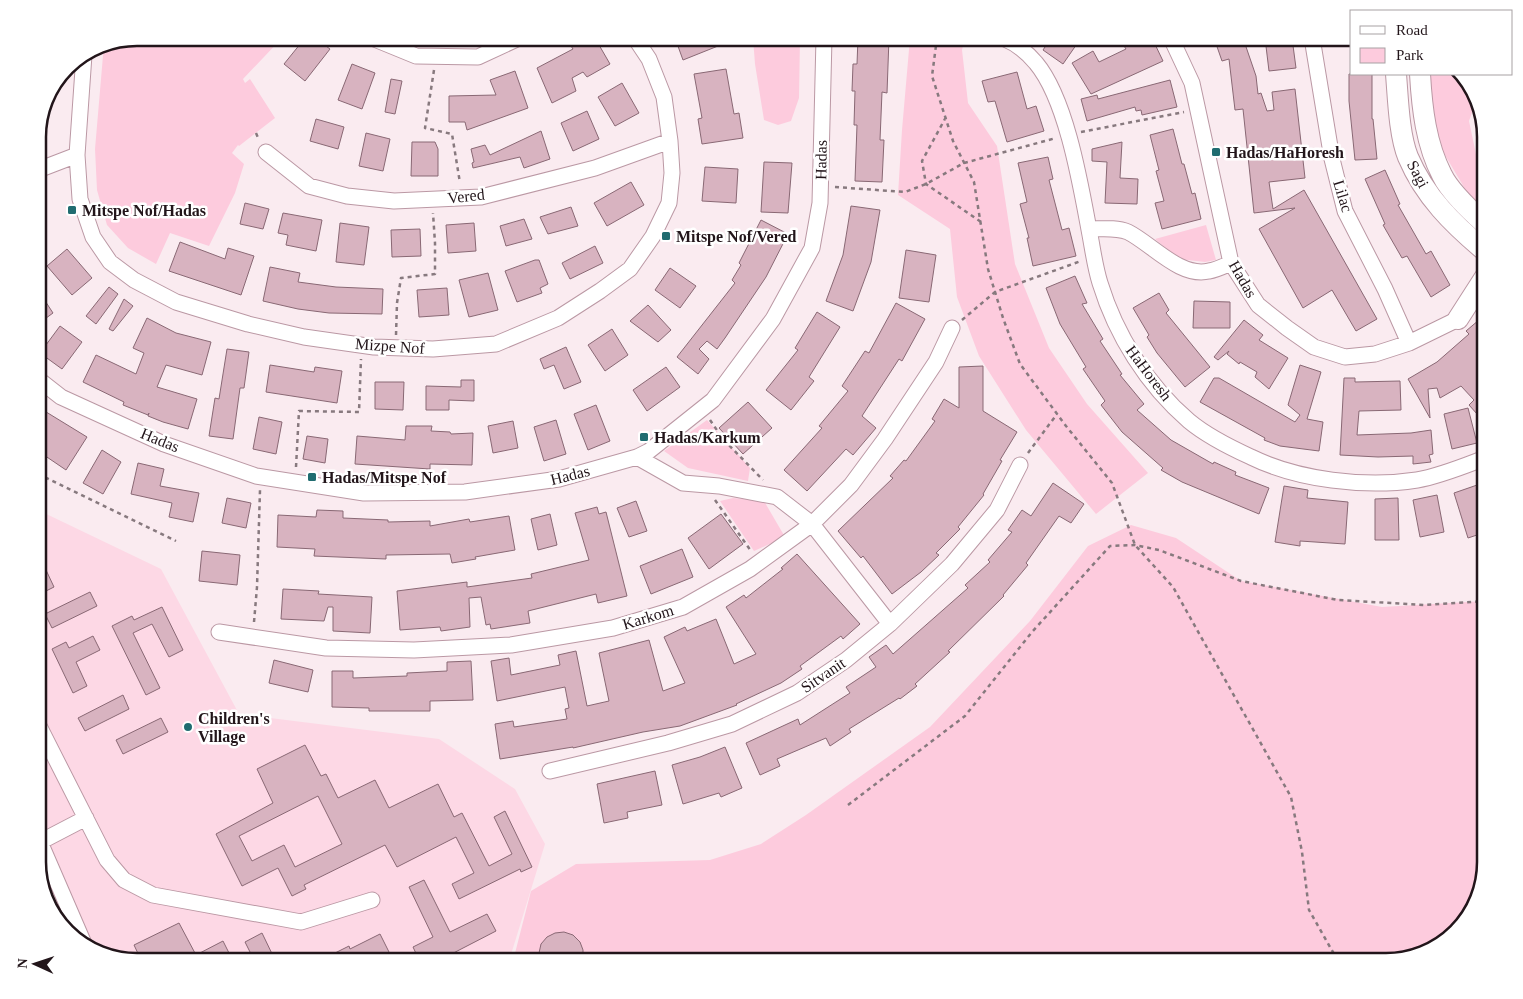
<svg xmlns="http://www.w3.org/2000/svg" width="1523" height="999" font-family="'Times New Roman',serif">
  <rect width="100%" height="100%" fill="#faebf0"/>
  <path fill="#fdd8e5" d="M38 510 161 569 239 714 439 739 515 789 545 844 509 961H137L82 945 51 912 38 868Z"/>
  <path fill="#fdcbdd" d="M137 38H282L243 79 245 83 250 79 275 118 239 146 238 145 232 153 244 164 235 193 209 246 170 233 156 264 128 248 107 225 97 190 95 149 104 44Z
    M753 38H800L799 98 791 121 778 125 764 120 755 64Z
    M910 38H965L962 50 968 103 997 146 1015 264 1049 348 1087 404 1148 473 1096 514 1026 430 979 356 957 297 950 229 898 195 902 130Z
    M1426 74H1459L1472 87 1476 101 1469 121 1477 159 1485 168V218L1480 214 1427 125Z
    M1206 225 1216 260 1205 262 1179 259 1155 239Z
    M707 420 750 468 748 481 688 468 664 451Z
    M733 498 764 501 785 537 754 551 720 501Z
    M1131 525 1176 538 1241 581 1382 607 1485 601V862L1469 917 1436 948 1386 961H513L531 891 576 864 710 860 761 844 806 815 930 727 1030 621 1088 546Z"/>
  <path fill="#d8b3c0" stroke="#896874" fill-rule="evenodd" d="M305 38H315L330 49 305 81 284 64Z
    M585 38H595L610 64 587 77 583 72 572 78 576 91 552 103 537 68 573 49 571 46Z
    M675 38H715L718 46 683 60Z
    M858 38H889L887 93 882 92 880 140H884L882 182 855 181 857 125H854L855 91H852L853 64H857Z
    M1051 38H1081L1063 64 1043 50Z
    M1119 38H1152L1163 61 1091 94 1072 63 1093 51 1099 62 1126 49Z
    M1214 38H1243L1256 76 1258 94 1261 93 1267 111 1274 110 1272 92 1295 89 1305 178 1269 182 1273 209 1304 190 1377 319 1356 331 1332 290 1303 308 1259 229 1295 208 1254 213 1243 109 1235 110 1229 59 1222 61Z
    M1265 38H1292L1296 68 1269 71Z
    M352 64 375 73 362 109 338 100Z
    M726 69 734 114 739 113 743 138 702 144 698 119 702 118 694 74Z
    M515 71 528 108 467 130 465 122H449V96L496 95 490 80Z
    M1017 72 1027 109 1036 106 1044 131 1007 142 995 101 988 102 982 81Z
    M1349 74H1372V119H1373L1377 159 1355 160 1349 101Z
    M391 79 402 81 395 114 385 112Z
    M1170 80 1177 107 1142 115 1141 110 1136 111 1135 107 1087 121 1081 99 1097 95 1098 99Z
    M622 83 639 113 615 126 598 97Z
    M587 111 599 139 573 151 561 123Z
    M316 119 344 127 338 149 310 141Z
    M1173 129 1182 164H1184L1192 194 1195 193 1201 219 1162 229 1155 203 1164 201 1156 171 1159 170 1150 135Z
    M541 131 550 159 524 168 520 157 473 168 472 163 474 162 471 149 485 145 490 155Z
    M366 133 390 139 383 171 359 166Z
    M412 142H435L438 149V176H411Z
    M1122 142 1120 178 1138 179 1137 204 1105 203 1107 162 1092 161V149Z
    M1048 157 1053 179 1049 180 1062 230 1069 228 1076 256 1033 266 1027 238H1029L1020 204 1027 202 1018 163Z
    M764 162 792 163 788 213 761 212Z
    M705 167 738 169 736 203 702 201Z
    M1385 170 1400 204 1398 205 1426 254 1431 251 1450 285 1431 297 1407 256 1402 258 1383 225 1385 224 1365 179Z
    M631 182 644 205 607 226 594 203Z
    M245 203 269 209 263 229 240 224Z
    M851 206 880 210 871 262 853 311 826 301 843 255Z
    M571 207 578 226 548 234 540 217Z
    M283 213 322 220 316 251 286 245 288 235 278 233Z
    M524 219 532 239 506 246 500 226Z
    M761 220 788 234 766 277 725 338 717 349 707 341 699 349 709 359 698 374 677 357 735 283 732 280 741 265 739 263Z
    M340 223 369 227 364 265 336 262Z
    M474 223 476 251 448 253 446 225Z
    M420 229 421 256 392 257 391 230Z
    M180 242 225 259 228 248 254 256 241 295 169 271Z
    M595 246 603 263 570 279 562 263Z
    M67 249 92 278 72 295 47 266Z
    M906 250 936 255 929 302 899 298Z
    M535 260H539L548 284 540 288 542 293 517 302 505 271Z
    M270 267 300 273 298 282 336 287 383 289 382 314 329 313 298 309 263 301Z
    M670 268 696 286 680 308 655 290Z
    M488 273 498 310 469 317 459 280Z
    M1075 276 1087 303 1082 304 1103 339 1100 341 1122 374 1120 375 1144 404 1137 410 1171 440 1213 464 1214 462 1236 472 1235 475 1269 488 1259 514 1182 482 1161 470 1163 468 1122 432 1101 405 1105 401 1083 369 1086 367 1060 324 1046 288Z
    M109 287 118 294 96 324 86 316Z
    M447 288 449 315 419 317 417 290Z
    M38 290 53 313 38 324Z
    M1159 293 1169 310 1166 313 1210 367 1185 387 1157 353 1147 337 1149 335 1133 308Z
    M124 299 133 306 113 331 109 329Z
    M1194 301 1230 302V328H1193Z
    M896 303 925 319 902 361 899 359 862 416 876 428 853 455 846 449 807 491 784 470 822 428 819 426 848 391 842 386 865 351 869 353Z
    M648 305 671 330 658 342 630 321Z
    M817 312 840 327 809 377 814 381 791 410 766 390 798 350 795 348Z
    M1486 314V424L1469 405 1474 400 1461 386 1440 398 1437 388 1428 389 1430 418 1408 379 1437 362 1469 334 1466 331Z
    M147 318 176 333 211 342 202 375 166 365 157 387 197 399 188 429 163 422 148 416 149 413 148 415 123 405 124 402 83 382 96 355 136 374 144 353 133 348Z
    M1244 320 1263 335 1259 340 1288 358 1269 389 1255 377 1257 372 1240 362 1239 364 1227 354 1229 351 1218 360 1214 357Z
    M60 326 82 342 62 369 40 353Z
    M612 329 628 355 605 371 588 345Z
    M566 347 581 382 564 389 554 365 544 369 540 359Z
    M227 349 249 352 244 388H240L233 439 209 436 215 398 219 399Z
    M270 365 314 372 315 367 342 371 337 403 266 392Z
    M1300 365 1321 372 1307 419 1323 422 1319 451 1280 446 1264 440 1265 438 1200 402 1214 378H1219L1295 422 1300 415 1288 405Z
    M983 366V411L1017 432 1000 460 1002 461 983 494 984 495 958 527 960 529 936 553 939 555 921 572 892 594 863 556 861 558 838 531 893 478 890 476 904 460 906 461 935 421 932 419 944 399 959 408V367Z
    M666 367 680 387 647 411 633 390Z
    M1344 378H1355V382L1400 381 1401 410 1359 411 1357 435 1411 433 1431 430 1433 454 1429 455 1431 462 1413 464V456L1378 457 1340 455Z
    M461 380H474V401L449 400V410H426V386L461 387Z
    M375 382H404L403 410 375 409Z
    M748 402 772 428 743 454 719 428Z
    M596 405 610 441 588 450 574 414Z
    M38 407 87 437 66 470 38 451Z
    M1468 408 1477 443 1452 449 1444 414Z
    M259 417 282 422 276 454 253 449Z
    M556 420 566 454 544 461 534 427Z
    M513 421 518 448 493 453 488 426Z
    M406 426H432L431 431 450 432 451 434 473 433 472 465 430 464V469L355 464 357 436 405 440Z
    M307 436 328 439 325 463 303 459Z
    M102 450 121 462 103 494 83 483Z
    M138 463 164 469 160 486 199 493 193 522 169 517 172 503 131 494Z
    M1053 483 1084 504 1071 523 1059 516 1026 563 1028 565 1003 595 1004 596 948 651 950 652 915 684 917 686 900 699 899 698 849 729 851 732 830 746 826 738 777 759 780 766 760 775 746 743 798 719 800 725 850 693 846 687 876 667 869 657 886 645 893 654 968 588 965 585 990 562 988 560 1012 532 1008 530 1022 510 1031 516Z
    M1480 484 1486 500V532L1468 538 1454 493Z
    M1284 486 1308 490 1307 498 1348 502 1345 544 1300 541V546L1275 542Z
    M1437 495 1444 532 1420 537 1413 500Z
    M227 498 251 503 246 528 222 523Z
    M1398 498 1399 540H1375V499Z
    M636 501 647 531 629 537 617 508Z
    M597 507 599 514 606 512 627 596 598 603 596 594 528 611 530 623 491 629 490 624 486 625 481 597 469 598 470 627 441 631 440 627 400 630 397 591 467 582V587L532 578 531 574 589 560 575 513Z
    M317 510 343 511V518L388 520V522L430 521V526L469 519 470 522 509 516 515 550 475 557 476 559 452 563 450 554 386 555V559L314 556 315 549 277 547 278 515 316 517Z
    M550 514 557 545 538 550 531 519Z
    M721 514 743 544 709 569 688 538Z
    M682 549 693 577 651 594 640 566Z
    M202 551 240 555 237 585 199 581Z
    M38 553 54 587 38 595Z
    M797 554 860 624 843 639 841 636 800 666 802 669 781 683 736 704 737 705 680 726 643 732 573 748V747L500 759 495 724 513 721 514 727 567 719 565 709 569 708 565 687 497 701 491 661 509 658 511 675 560 665 558 655 576 651 587 706 609 701 599 653 649 640 663 691 685 683 664 637 685 627 687 631 716 619 734 664 756 654 726 607 744 595 746 598 783 569 781 568Z
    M283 589 319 591 318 594 372 597 370 633 333 631V607H328L324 621 281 619Z
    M90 592 97 606 52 628 45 614Z
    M162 607 183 650 169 657 152 624 133 633 160 688 146 695 112 626 132 616 134 620Z
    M93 636 100 650 76 662 87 686 73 693 52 649 66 642 69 648Z
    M274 660 313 670 308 692 269 683Z
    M471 661 473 700 430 701V711H369V708L332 707V671H353V678L407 676V673L447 671V662Z
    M123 695 129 709 85 731 78 718Z
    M161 718 168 732 123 754 116 740Z
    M305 745 321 776 326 774 338 798 375 780 389 808 438 784 454 817 462 813 489 866 512 854 494 817 505 811 532 867 521 872 520 869 459 899 452 884 474 873 456 837 397 867 385 845 304 885 306 889 292 896 278 868 242 886 216 834 273 803 257 769ZM318 796 342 844 295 867 284 845 252 861 239 836Z
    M725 747 742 788 721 797 719 793 683 804 672 765 700 757Z
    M655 771 662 805 627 812 628 818 604 823 597 784Z
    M424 880 450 932 487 914 496 931 436 962H420L413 947 433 937 409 887Z
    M179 923 196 955 223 941 230 955 217 962H142L134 945Z
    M564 932 573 935 580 942 583 950V962H541L539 953 541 944 547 937 555 933Z
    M262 933 276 962H255L245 942Z
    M380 934 394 962H317L349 946 350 949Z"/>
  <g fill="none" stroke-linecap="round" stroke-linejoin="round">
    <defs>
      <path id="street" d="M372 38 416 56 478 57 519 38
        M1003 38C1015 43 1028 53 1036 63 1067 100 1081 187 1090 235 1093 251 1095 267 1100 283 1116 335 1147 385 1189 421 1207 436 1229 447 1251 457 1298 480 1365 488 1417 480 1440 476 1464 466 1485 458
        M1171 38 1192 83 1231 263 1258 305 1287 328 1314 347 1345 357 1375 354 1409 343 1458 319
        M1312 38 1332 159 1345 211 1385 289 1409 343
        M84 55 77 155 80 199 93 237 110 262 134 280 176 302 248 324 304 337 374 347 433 349 496 344 558 318 600 291 630 269 653 236 669 203 672 173 670 141 664 97 649 59 635 38
        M266 152 309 186 347 196 394 201 481 197 595 168 670 141
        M38 170 77 155
        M1089 229C1101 229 1116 227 1128 232 1152 244 1180 278 1209 271 1216 270 1224 266 1231 263
        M38 379 61 397 164 444 256 476 364 493 465 492 559 479 637 457 649 451 713 400 773 319 812 248 820 203 824 38
        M637 457 683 483 719 486 777 497 812 524 890 624
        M219 632 326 648 414 650 511 645 613 628 683 607 750 569 812 524 851 485 885 439 936 362 952 328
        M38 724 107 860 124 880 153 895 301 922 372 900
        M550 771 668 743 732 724 797 693 846 660 890 624 952 564 997 510 1020 465
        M40 842 85 946
        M38 843 86 818"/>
      <path id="secondary" d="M1396 74C1398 98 1399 135 1408 157 1425 197 1453 224 1485 251
        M1420 74C1422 109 1426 144 1442 175 1450 192 1472 212 1485 224
        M1458 319 1485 277"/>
    </defs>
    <use href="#street" stroke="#bb98a4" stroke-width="17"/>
    <use href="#secondary" stroke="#bb98a4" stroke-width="22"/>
    <path stroke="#87797e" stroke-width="2.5" stroke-dasharray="4 4" stroke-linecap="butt" d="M937 38 932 76 953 141 974 182 988 269 1003 318 1020 364 1066 426 1112 483 1135 545 1173 587 1291 797 1302 852 1309 910 1338 961
      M434 70 425 128 452 134 460 183
      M946 117 922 161 926 184 981 222
      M1081 132 1184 112
      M256 133 259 140
      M835 187 905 192 926 184 964 163 1056 138
      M962 320 995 292 1081 261
      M396 335 397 303 401 278 435 274V243L433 213
      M710 420 723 439 763 480
      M1028 453 1057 414
      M296 467 299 411 359 412 361 359
      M38 474 176 541
      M715 500 751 551
      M254 622 257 587 260 490
      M848 805 965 716 1032 632 1110 546 1135 545 1159 550 1241 581 1338 600 1425 605 1485 601"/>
    <use href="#street" stroke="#fff" stroke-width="15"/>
    <use href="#secondary" stroke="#fff" stroke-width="20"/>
  </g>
  <g fill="#206c70" stroke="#fff" stroke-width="2">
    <rect x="1211" y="147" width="10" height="10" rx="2.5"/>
    <rect x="67" y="205" width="10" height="10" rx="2.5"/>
    <rect x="661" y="231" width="10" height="10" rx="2.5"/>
    <rect x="639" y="432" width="10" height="10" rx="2.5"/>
    <rect x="307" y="472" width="10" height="10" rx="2.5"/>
    <circle cx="188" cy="727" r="5"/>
  </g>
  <g text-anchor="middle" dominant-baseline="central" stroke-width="5" stroke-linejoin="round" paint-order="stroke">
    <g font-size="16" font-weight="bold" fill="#22151a" stroke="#fff" text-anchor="start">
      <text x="1226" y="152">Hadas/HaHoresh</text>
      <text x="82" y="210">Mitspe Nof/Hadas</text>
      <text x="676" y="236">Mitspe Nof/Vered</text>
      <text x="654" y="437">Hadas/Karkum</text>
      <text x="322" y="477">Hadas/Mitspe Nof</text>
      <text x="198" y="718">Children's<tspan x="198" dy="18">Village</tspan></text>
    </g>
    <g font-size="16" fill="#22151a" stroke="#fff">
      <text transform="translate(821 160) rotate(-89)">Hadas</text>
      <text transform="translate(1418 174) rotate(62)">Sagi</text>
      <text transform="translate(466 196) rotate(-6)">Vered</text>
      <text transform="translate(1343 196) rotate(73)">Lilac</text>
      <text transform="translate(1243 279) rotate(60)">Hadas</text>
      <text transform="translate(390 346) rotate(4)">Mizpe Nof</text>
      <text transform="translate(1149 373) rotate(53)">HaHoresh</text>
      <text transform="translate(160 440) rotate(22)">Hadas</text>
      <text transform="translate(570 475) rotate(-14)">Hadas</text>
      <text transform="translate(648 617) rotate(-17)">Karkom</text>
      <text transform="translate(823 675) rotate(-34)">Sitvanit</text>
    </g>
  </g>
  <path d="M0 0H1523V999H0ZM137 46H1386A91 91 0 0 1 1477 137V862A91 91 0 0 1 1386 953H137A91 91 0 0 1 46 862V137A91 91 0 0 1 137 46Z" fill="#fff" fill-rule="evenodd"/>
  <path fill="none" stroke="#22151a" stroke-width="2.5" d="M137 46H1386A91 91 0 0 1 1477 137V862A91 91 0 0 1 1386 953H137A91 91 0 0 1 46 862V137A91 91 0 0 1 137 46Z"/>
  <rect x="1350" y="10" width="162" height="65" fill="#ffffff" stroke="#a7a1a3"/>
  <rect x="1360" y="26" width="25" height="8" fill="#ffffff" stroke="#a7a1a3"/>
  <text x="1396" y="35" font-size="15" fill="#22151a">Road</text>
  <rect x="1360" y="48" width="25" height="15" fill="#fdcbdd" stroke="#a7a1a3"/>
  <text x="1396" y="60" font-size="15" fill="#22151a">Park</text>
  <g transform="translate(35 964) rotate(273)" stroke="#ffffff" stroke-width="4" paint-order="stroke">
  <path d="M0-4L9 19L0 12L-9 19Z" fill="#22151a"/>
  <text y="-8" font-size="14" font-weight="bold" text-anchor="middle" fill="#22151a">N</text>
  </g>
</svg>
